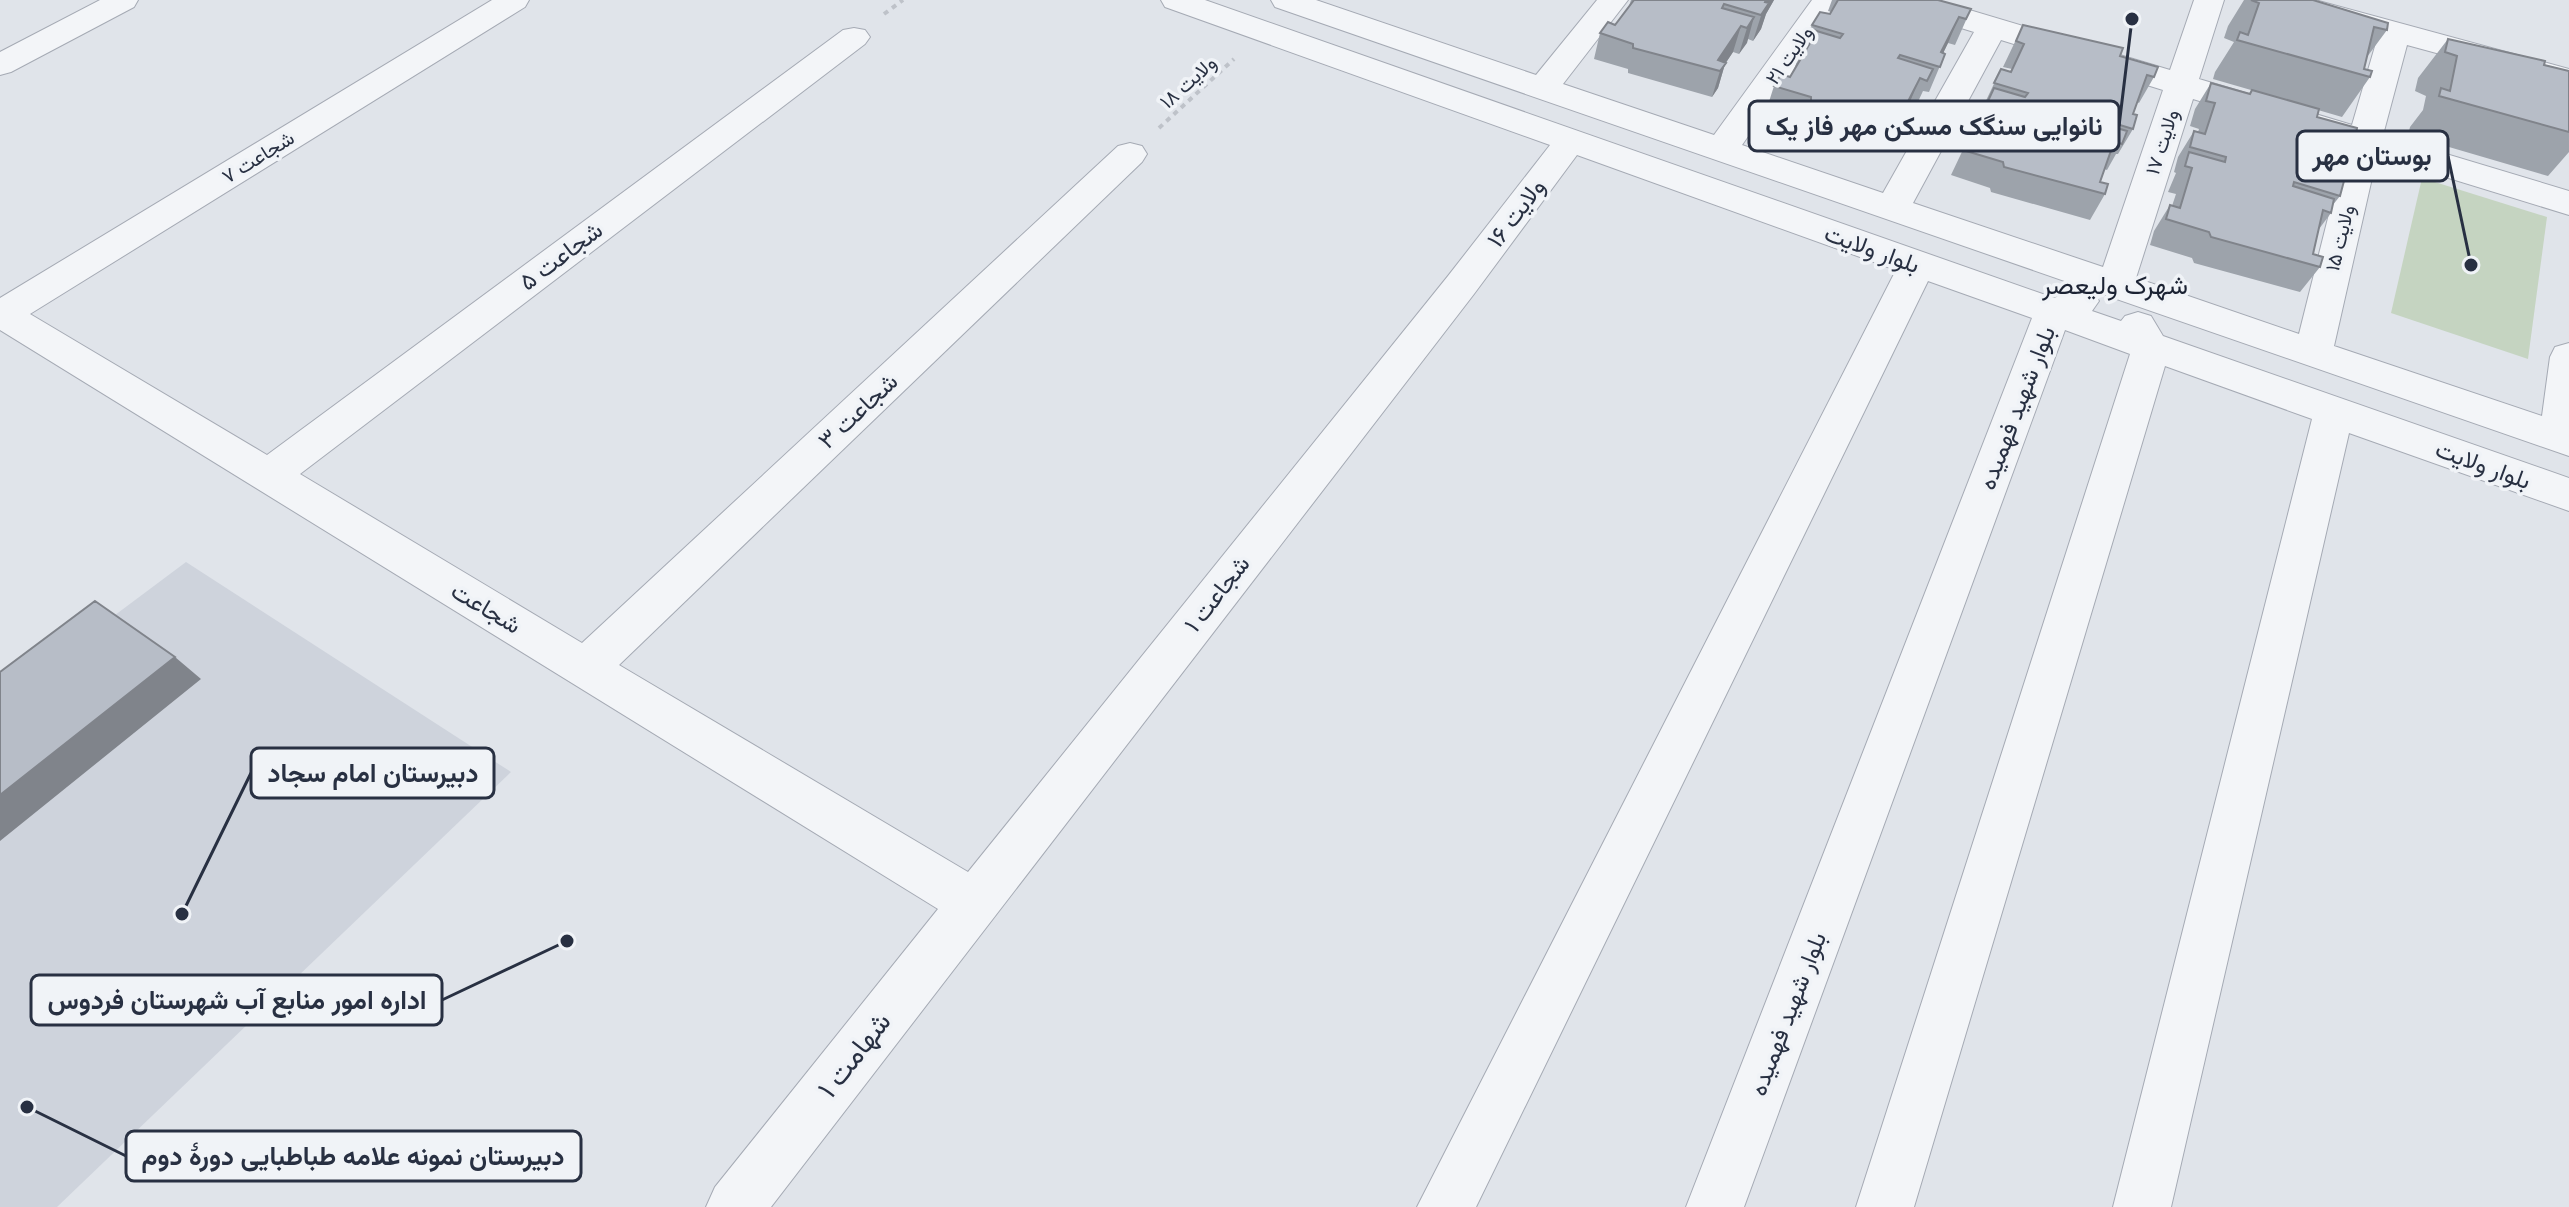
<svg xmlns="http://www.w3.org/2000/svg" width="2569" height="1207" font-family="Roboto,Vazirmatn,sans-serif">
  <rect width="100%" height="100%" fill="#e0e4ea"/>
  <path fill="#ced3dc" d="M186 562 511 772 57 1207H0V701Z"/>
  <path fill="#c5d4c1" d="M2422 178 2547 217 2528 359 2391 313Z"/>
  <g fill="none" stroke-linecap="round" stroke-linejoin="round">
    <defs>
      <path id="minor" d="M100 0H138L134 7 11 72 0 75V52Z
        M492 0H529L525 7 30 314 267 455 843 30 854 28 865 30 870 37 865 44 300 474 582 643 1118 146 1130 143 1142 146 1147 154 1142 162 619 665 968 872 1448 276 1550 145 1165 7 1161 0H1205L2054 298 2080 288 2093 292 2099 301 2092 311 2121 321 2125 316 2138 312 2151 316 2163 336 2569 478V511L2349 433 2171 1207H2113L2312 419 2165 366 1914 1207H1856L2130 354 2065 330 1744 1207H1686L2032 318 1928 281 1476 1207H1417L1896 270 1577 155 1474 294 771 1207H706L715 1187 938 909 0 330V298Z
        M1271 0H1316L1536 75 1597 0H1628L1563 84 1714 135 1812 0H1843L1742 145 1883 193 1974 32 1893 7 1889 0H1936L2170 70 2194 0H2224L2199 79 2352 125 2378 36 2269 7 2265 0H2315L2569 69V89L2407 45 2383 135 2569 191V215L2377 156 2334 346 2542 416 2550 357 2555 347 2569 343V456L1275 7ZM2001 40 2163 90 2103 267 1913 203ZM2193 99 2346 146 2299 334 2136 278Z"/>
    </defs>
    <use href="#minor" stroke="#a5aab4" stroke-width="2"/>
    <path stroke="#bec2c9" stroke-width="4" stroke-dasharray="5 5" stroke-linecap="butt" d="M884 14 903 0
      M1159 128 1234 59"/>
    <use href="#minor" fill="#f3f5f8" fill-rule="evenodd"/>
  </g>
  <path fill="#9da3ab" d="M1631 0H1774L1766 14 1761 29 1753 41 1748 39 1739 54 1733 52 1725 64 1718 88 1712 97 1628 73V69L1594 59 1600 33 1615 25 1629 6Z
    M1832 0H1938L1971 9 1955 45 1948 43 1943 53 1945 54 1929 92 1923 91 1916 106 1909 104 1903 116 1909 117 1894 152 1802 127V122L1766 111 1774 86 1790 77 1795 67 1803 41 1812 25 1830 14 1831 12 1828 11Z
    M2244 0H2313L2387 30 2367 57 2364 69 2370 77 2342 117 2318 110 2317 117 2355 140 2343 157 2338 179 2340 196 2332 206 2331 213 2319 229 2313 254 2320 267 2300 292 2194 263 2192 258 2150 245 2154 231 2170 205 2172 206 2176 194 2168 192 2176 173 2174 172 2178 157 2194 131 2198 132 2199 129 2190 126 2195 109 2211 83 2250 94 2251 90 2213 79 2215 72 2234 42 2224 38 2228 26Z
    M2023 25 2120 56 2154 77 2139 103 2137 102 2133 114V129L2118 154H2116L2107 170 2104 169 2100 182 2105 194 2090 220 1991 192 1990 188 1951 175 1969 137 1977 139 1982 129 1975 127 1984 110 1982 109 2001 69 2011 72 2012 69 2003 67Z
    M2448 39 2569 71V152L2548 176 2408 135 2410 127 2423 110 2426 96 2415 91 2418 78Z"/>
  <path fill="#80848b" d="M1766 0H1774L1766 14 1761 29 1753 41Z
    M1754 17 1747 43 1739 54 1747 28Z
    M1959 17 1948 43 1937 66 1941 52Z
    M1741 26 1733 52 1725 64 1718 88 1712 97 1720 71 1718 60Z
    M1920 78 1909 104 1898 125 1901 115Z
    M175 657 201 679 0 841V795Z"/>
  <path fill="#b7bdc7" stroke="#80848b" stroke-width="2" d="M1634 0H1766L1765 2 1769 3 1761 15 1724 4 1722 8 1754 17 1747 28 1741 26 1718 60 1726 63 1720 71 1633 48V44L1600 33 1608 22 1615 25Z
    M1838 0H1938L1971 9 1966 19 1959 17 1941 52 1945 54 1940 67 1900 55 1898 58 1933 69 1927 81 1920 78 1901 115 1909 117 1905 127 1811 101V97L1774 86 1781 74 1790 77 1810 43 1803 41 1810 29 1840 38 1843 34 1812 25 1820 12 1830 14Z
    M2251 0H2313L2388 23 2387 30 2374 27 2364 69 2372 71 2370 77 2237 40 2240 32 2248 35 2259 3Z
    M2023 25 2123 48 2120 56 2158 67 2154 77 2147 75 2133 114 2137 115 2133 129 2090 116 2089 120 2127 131 2122 144 2114 142 2100 182 2108 184 2105 194 2004 167 2003 162 1963 150 1969 137 1978 140 1994 103 1988 101 1994 88 2025 97 2028 93 1994 83 2001 69 2011 72 2024 44 2016 41Z
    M2448 39 2545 61 2544 65 2569 71V132L2439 96 2441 88 2450 91 2457 56 2445 52Z
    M2211 83 2250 94 2252 90 2319 109 2317 117 2357 128 2355 140 2347 138 2338 179 2344 181 2340 196 2294 182 2293 186 2334 199 2331 213 2323 210 2313 254 2323 257 2320 267 2211 237 2209 232 2166 219 2170 205 2180 208 2192 168 2185 166 2189 152 2225 162 2226 157 2190 147 2194 131 2205 134 2215 103 2206 101Z
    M95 601 175 657 0 795V672Z"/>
  <g text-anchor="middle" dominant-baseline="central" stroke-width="7" stroke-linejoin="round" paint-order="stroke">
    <g font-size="20" fill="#283042" stroke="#f0f3f7">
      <text transform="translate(1789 55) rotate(-55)">ولایت ۲۱</text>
      <text transform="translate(1188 82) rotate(-42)">ولایت ۱۸</text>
      <text transform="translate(2162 142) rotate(-72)">ولایت ۱۷</text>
      <text transform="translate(258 157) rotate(-32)">شجاعت ۷</text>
      <text transform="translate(2340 238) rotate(-76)">ولایت ۱۵</text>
    </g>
    <g font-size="24" fill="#283042" stroke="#f0f3f7">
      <text transform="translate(1516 213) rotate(-53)">ولایت ۱۶</text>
      <text transform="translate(1872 249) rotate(20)">بلوار ولایت</text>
      <text transform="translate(561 256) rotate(-37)">شجاعت ۵</text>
      <text transform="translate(2017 408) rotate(-69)">بلوار شهید فهمیده</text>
      <text transform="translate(858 411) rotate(-43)">شجاعت ۳</text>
      <text transform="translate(2483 465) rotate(20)">بلوار ولایت</text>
      <text transform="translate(1217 594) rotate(-52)">شجاعت ۱</text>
      <text transform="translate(486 608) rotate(31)">شجاعت</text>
      <text transform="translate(1788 1014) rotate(-69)">بلوار شهید فهمیده</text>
    </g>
    <g font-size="26" fill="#1b2233" stroke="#f0f3f7">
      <text x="2115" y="285">شهرک ولیعصر</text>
    </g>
    <g font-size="28" fill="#283042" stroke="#f0f3f7">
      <text transform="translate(854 1055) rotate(-52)">شهامت ۱</text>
    </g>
  </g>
  <path fill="none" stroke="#283042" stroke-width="3" d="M2132 19L2119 126M2471 265L2448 156M182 914L251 773M567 941L442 1000M27 1107L126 1156"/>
  <g fill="#283042" stroke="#f0f3f7" stroke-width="3">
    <circle cx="2132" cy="19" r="8"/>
    <circle cx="2471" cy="265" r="8"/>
    <circle cx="182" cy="914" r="8"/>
    <circle cx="567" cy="941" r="8"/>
    <circle cx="27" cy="1107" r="8"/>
  </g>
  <g fill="#f0f3f7" stroke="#283042" stroke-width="3">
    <rect x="1749" y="101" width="370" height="50" rx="8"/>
    <rect x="2297" y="131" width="151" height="50" rx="8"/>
    <rect x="251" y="748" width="243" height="50" rx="8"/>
    <rect x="31" y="975" width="411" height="50" rx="8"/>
    <rect x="126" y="1131" width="455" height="50" rx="8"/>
  </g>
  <g font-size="26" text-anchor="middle" font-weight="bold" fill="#283042">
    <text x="1934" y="135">نانوایی سنگک مسکن مهر فاز یک</text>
    <text x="2372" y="165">بوستان مهر</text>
    <text x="373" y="782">دبیرستان امام سجاد</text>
    <text x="237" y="1009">اداره امور منابع آب شهرستان فردوس</text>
    <text x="353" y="1165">دبیرستان نمونه علامه طباطبایی دورهٔ دوم</text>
  </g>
</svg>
